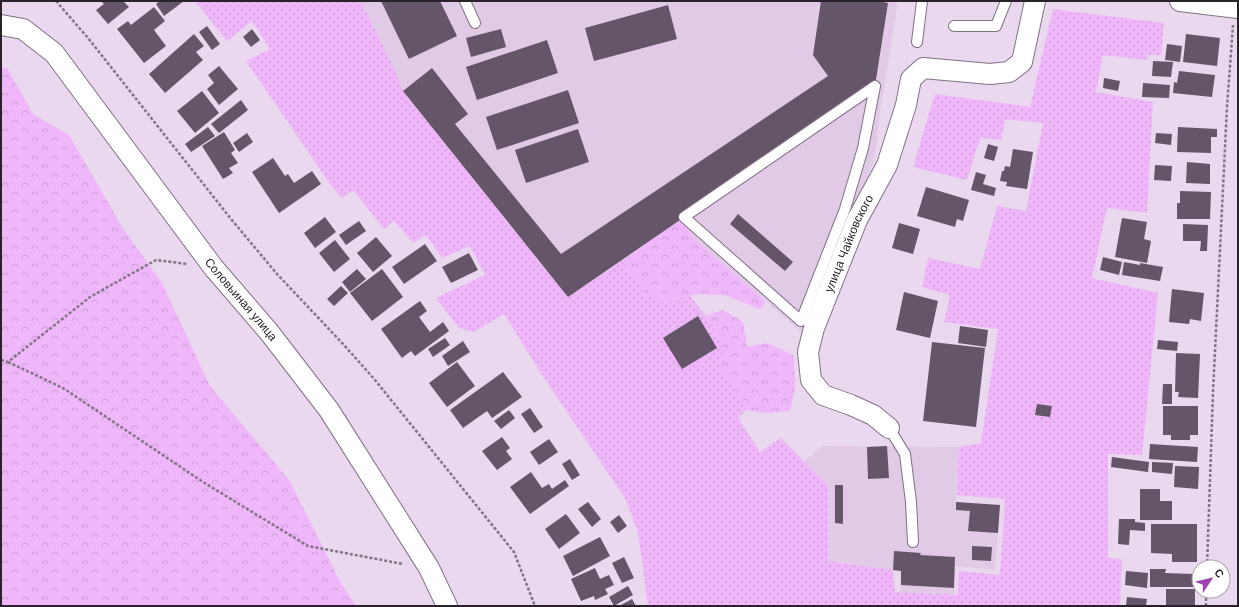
<svg xmlns="http://www.w3.org/2000/svg" width="1239" height="607" font-family="'DM Sans',sans-serif">
  <defs>
    <pattern id="forest-crowns" width="20" height="18" patternUnits="userSpaceOnUse"><rect width="20" height="18" fill="#efb7fa"/><path d="M2 6a3 3 0 1 1 6 0M12 15a3 3 0 1 1 6 0" fill="none" stroke="#cd9dd6"/></pattern>
    <pattern id="park-dots" width="8" height="8" patternUnits="userSpaceOnUse"><rect width="8" height="8" fill="#efb7fa"/><path d="M2 2h.1M6 6h.1" fill="none" stroke="#cd9dd6" stroke-width="1.8" stroke-linecap="round"/></pattern>
  </defs>
  <rect width="100%" height="100%" fill="#ead8ee"/>
  <path fill="#e1cae6" d="M361 1H898L880 113 875 158 802 333 692 237 684 217 568 297 403 91 397 75Z
    M823 446 959 447 956 502 1000 505 995 570 955 566 954 595 900 592 901 571 828 561V485L804 461Z"/>
  <path fill="url(#forest-crowns)" d="M1 67 7 68 33 114 69 135 122 227 162 283 210 386 289 480 341 583 356 606H1Z
    M684 217 692 237 766 302 760 309 725 295 698 294 662 302 645 295 623 260Z
    M723 310 743 322 747 347 766 343 781 349 794 356 795 388 790 411 768 413 746 410 739 396 715 361 727 353 706 316Z"/>
  <path fill="url(#park-dots)" d="M195 1H361L397 75 403 91 568 297 623 260 645 295 662 302 690 296 706 316 727 353 715 361 739 396 746 410 738 418 760 452 781 438 828 485V561L893 570 895 592 958 595 959 571 1000 575 1005 499 957 495 959 447 981 443 998 329 944 322 950 295 922 287 928 258 980 269 997 206 1026 211 1043 123 1005 119 1001 140 980 138 967 180 913 167 935 94 1030 107 1053 9 1164 23 1161 55H1148L1146 60 1103 55 1096 92 1153 102 1147 213 1107 208 1092 278 1158 293 1142 455 1108 454V558L1122 559 1120 606H648L638 532 625 498 546 381 504 314 474 332 459 328 436 298 485 275 470 246 442 258 426 235 413 243 394 221 384 229 353 190 342 198 330 184 246 61 270 49 252 21 227 41Z"/>
  <path fill="#655568" d="M101 1H123L129 7 108 24 96 10 104 4Z
    M160 1H184L164 16 156 4Z
    M381 1H440L457 36 409 59Z
    M821 1H878L888 3 875 86 568 297 403 91 432 68 468 114 455 124 561 254 828 76 813 55Z
    M668 5 677 39 594 61 585 28Z
    M154 7 165 21 154 30 166 46 144 63 117 29 128 21 131 25Z
    M207 26 220 44 212 50 199 32Z
    M252 29 260 40 251 47 243 37Z
    M501 29 506 47 471 57 466 38Z
    M194 34 204 46 196 52 203 60 165 93 149 74Z
    M1186 34 1220 38 1217 66 1183 62Z
    M547 40 558 73 477 100 466 67Z
    M1167 44 1182 46 1180 62 1165 60Z
    M1153 61 1173 62 1171 77 1152 76Z
    M219 66 238 89 219 105 207 89 214 83 208 75Z
    M1179 71 1215 75 1212 97 1173 93 1174 82 1177 83Z
    M1104 78 1120 81 1118 91 1103 88Z
    M1143 83 1170 85 1169 98 1142 97Z
    M568 90 579 123 497 150 486 117Z
    M202 91 219 113 195 133 177 111Z
    M241 100 248 110 219 133 211 124Z
    M208 127 215 136 191 152 185 144Z
    M1178 127 1217 129V137H1211V153L1177 152Z
    M578 129 589 162 526 183 515 150Z
    M224 132 235 150 231 153 238 163 229 168 233 173 223 179 202 146Z
    M247 133 253 142 239 152 233 143Z
    M1156 133 1172 134 1171 145 1155 143Z
    M988 144 998 147 994 161 984 158Z
    M1013 149 1033 152 1027 189 1006 186 1007 182 1000 181 1002 171H1004L1005 166 1010 167Z
    M273 158 285 176 288 174 294 183 312 171 321 184 279 213 252 172Z
    M1187 162 1210 164V184L1186 183Z
    M1155 165 1172 166 1171 181 1154 180Z
    M976 172 986 175 983 184 996 188 994 196 971 190Z
    M926 187 969 200 963 221 957 219 955 227 917 216Z
    M1180 191 1211 192 1210 219H1177V203H1180Z
    M738 214 793 262 785 271 730 224Z
    M325 217 336 232 315 248 304 233Z
    M1122 218 1147 222 1144 239 1151 241 1147 263 1115 257Z
    M359 221 366 231 346 245 339 235Z
    M899 223 920 229 913 254 892 248Z
    M1183 224 1208 225 1207 251H1200L1201 241H1183Z
    M376 237 392 256 373 272 357 253Z
    M335 240 350 259 334 272 319 253Z
    M425 244 437 261 404 284 392 267Z
    M469 253 478 270 451 283 442 267Z
    M1103 257 1122 262 1119 275 1100 270Z
    M1124 262 1140 265V263L1163 267 1160 281 1122 275Z
    M357 269 366 279 350 292 342 282Z
    M382 269 403 297 372 321 350 293Z
    M341 286 348 293 334 306 327 299Z
    M1172 289 1204 293 1201 321 1190 319 1189 324 1169 322Z
    M904 292 938 301 930 338 896 330Z
    M420 301 427 311 419 317 430 332 443 322 449 331 415 356 411 351 402 358 381 329Z
    M698 316 717 348 682 369 663 338Z
    M960 326 988 330 986 347 958 343Z
    M445 338 450 345 433 357 428 349Z
    M1158 340 1178 342 1177 351 1157 349Z
    M463 341 470 352 448 366 442 356Z
    M932 342 985 348 976 427 923 421Z
    M1176 353 1200 354 1198 398 1178 397 1179 392H1175Z
    M457 362 475 386 447 407 429 383Z
    M503 372 522 397 492 418 487 411 463 428 450 410Z
    M1163 384H1172V404H1162Z
    M1037 404 1052 406 1050 417 1035 415Z
    M1163 406H1198V435H1190V440H1171V435H1163Z
    M530 408 543 427 534 433 521 414Z
    M509 410 515 418 501 429 494 421Z
    M502 437 510 448 506 451 512 459 497 470 482 451Z
    M549 439 558 452 539 465 530 452Z
    M1150 444 1198 447 1197 462 1149 459Z
    M887 446 889 478 868 479 867 447Z
    M1112 457 1149 462 1148 472 1111 467Z
    M570 459 580 475 572 480 562 464Z
    M1152 462 1173 463 1172 474 1152 472Z
    M1175 466 1199 467 1198 489 1174 487Z
    M531 472 542 488 549 484 552 489 565 480 569 486 530 514 510 487Z
    M835 485H843V524L835 523Z
    M1140 489H1160V501H1172V520H1140Z
    M588 502 601 519 592 527 578 509Z
    M956 502 1000 505 998 533 968 531 970 511 956 510Z
    M566 514 580 533 559 549 545 529Z
    M619 515 627 526 618 533 610 522Z
    M1119 519H1135V522L1145 523V531L1130 530 1129 545 1118 544Z
    M1151 524H1197V562H1172V554L1151 553Z
    M600 537 610 556 573 576 563 556Z
    M972 546 992 547 991 561 972 560Z
    M894 551 921 553 920 555 955 557 954 588 901 585V571L893 570Z
    M624 557 634 578 622 583 612 563Z
    M595 568 600 579 609 575 614 585 605 589 608 594 595 600 594 596 581 601 571 579Z
    M1150 569H1166L1165 573 1195 574V587H1150Z
    M1126 571 1148 573 1147 588 1125 585Z
    M628 586 633 595 614 606 609 597Z
    M1166 589H1195V606H1166Z
    M1127 597 1147 599 1146 606H1126Z
    M632 599 636 606H619Z"/>
  <g fill="none" stroke-linecap="round" stroke-linejoin="round">
    <defs>
      <path id="service" d="M465 1 475 23
        M954 26H996L1006 1
        M917 42 922 1
        M875 86 863 148 845 209 801 321 684 217Z
        M889 428 905 454 911 502 913 542"/>
      <g id="minor">
        <path d="M1180 1 1238 8"/>
        <path id="s1" d="M1 25 23 29 54 53 213 267 269 332 329 410 429 568 447 606"/>
        <path id="s2" d="M889 428 873 415 851 405 823 395 811 380 808 352 814 328 857 220 887 165 906 105 911 79 923 68 990 74 1009 72 1022 62 1035 1"/>
      </g>
    </defs>
    <use href="#service" stroke="#827185" stroke-width="12"/>
    <use href="#minor" stroke="#827185" stroke-width="22"/>
    <path stroke="#817583" stroke-width="2.5" stroke-dasharray="3 2" stroke-linecap="butt" d="M56 1 88 38 231 219 277 274 344 345 375 380 514 552 535 606
      M1 360 8 362 90 297 156 260 187 264
      M8 362 63 388 203 482 308 546 403 564
      M1207 567 1213 392 1227 107 1233 25
      M1206 606V591"/>
    <use href="#service" stroke="#fff" stroke-width="10"/>
    <use href="#minor" stroke="#fff" stroke-width="20"/>
  </g>
  <g text-anchor="middle" dominant-baseline="central" stroke-width="4" stroke-linejoin="round" paint-order="stroke">
    <g font-size="12" fill="#29222b" stroke="#fff">
      <text stroke="none"><textPath href="#s2" startOffset="238">улица Чайковского</textPath></text>
      <text stroke="none"><textPath href="#s1" startOffset="371">Соловьиная улица</textPath></text>
    </g>
  </g>
  <rect width="1239" height="607" fill="none" stroke="#29222b" stroke-width="4"/>
  <g transform="translate(1211 579) rotate(55)"><circle r="19" fill="#ffffff" stroke="#a9a7aa"/>
  <path d="M0-3L7 15L0 10L-7 15Z" fill="#9e44b0"/>
  <text y="-6" font-size="11" font-weight="bold" text-anchor="middle" fill="#29222b">С</text>
  </g>
</svg>
